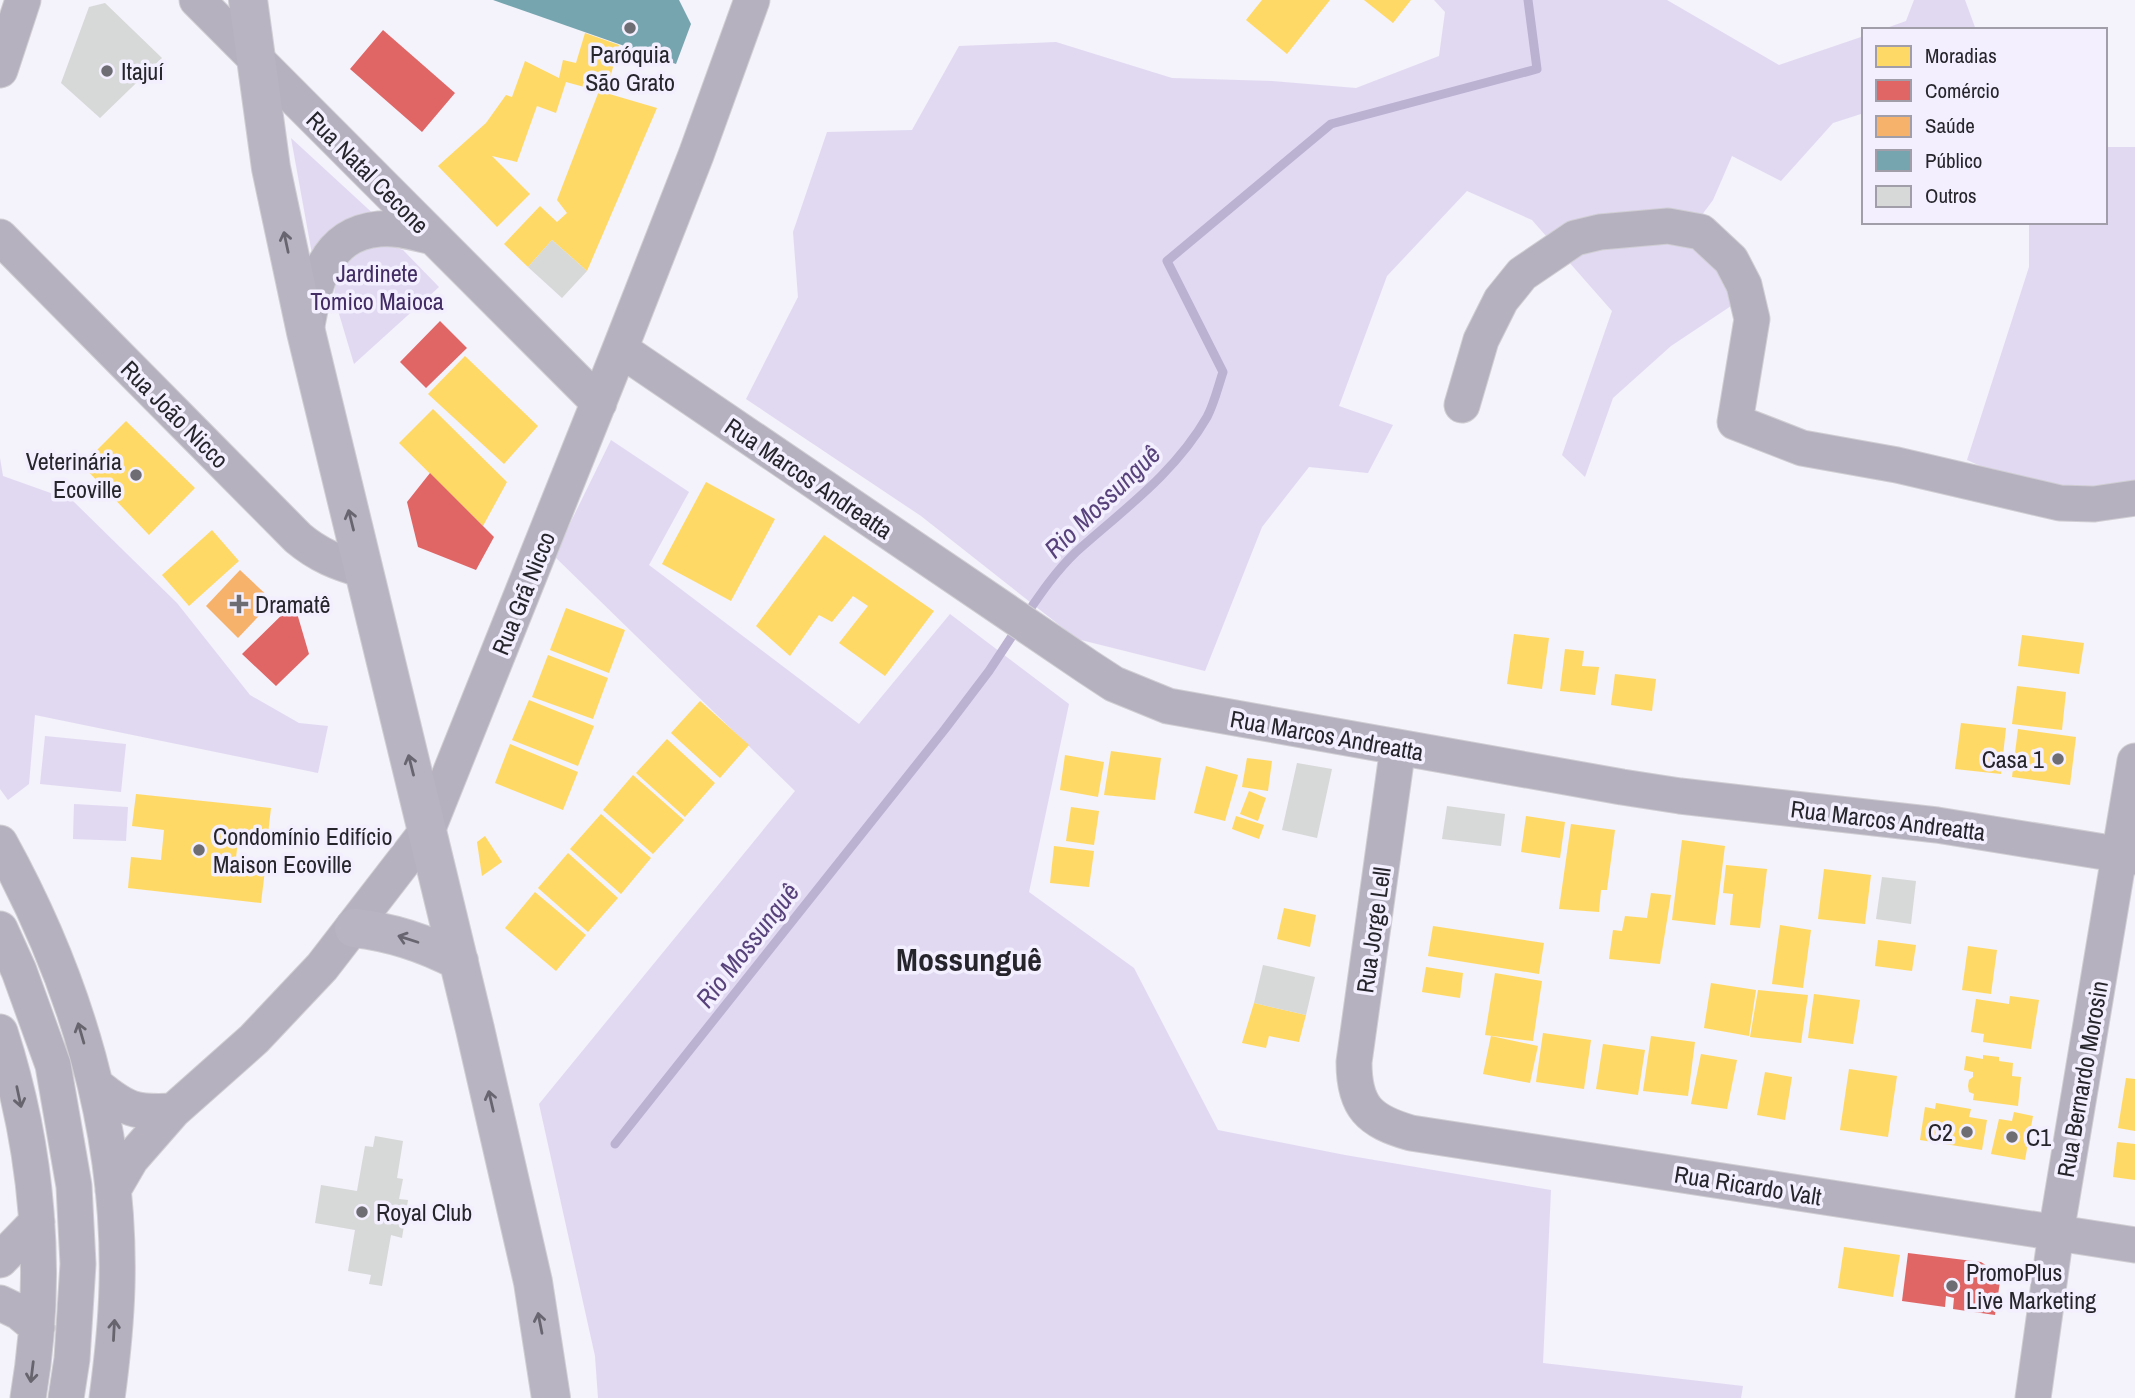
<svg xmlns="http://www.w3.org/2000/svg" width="2135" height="1398" font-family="'Archivo Narrow',sans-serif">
  <rect width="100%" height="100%" fill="#f4f2fa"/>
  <path fill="#e1d9f2" d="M1434 0H1667L1779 65 1864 36V113L1833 123 1781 181 1732 156 1713 200 1687 235 1743 298 1671 346 1613 398 1585 477 1562 455 1612 311 1532 220 1467 191 1387 276 1339 406 1393 425 1368 473 1309 467 1262 527 1205 671 1077 639 921 516 746 399 798 297 793 232 827 132 912 130 959 46 1056 42 1172 78 1272 81 1356 88 1439 56 1445 12Z
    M1914 0H1965L1976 30H1881L1906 21Z
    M291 138 379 219 312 254Z
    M2105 147H2135V487L2049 496 1967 460 2029 267V222H2105Z
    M386 244 403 250 439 287 354 364 334 297 336 270 362 246Z
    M611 440 689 492 649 565 859 724 950 614 1069 704 1029 892 1134 968 1218 1130 1345 1155 1551 1190 1543 1363 1743 1386 1741 1398H598L595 1356 539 1104 795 791 554 556Z
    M0 458 3 476 73 501 177 603 250 695 299 723 328 726 318 773 35 715 29 784 8 800 0 789Z
    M45 736 126 744 121 792 40 784Z
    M74 804 128 807 126 841 73 839Z"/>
  <path fill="#ffd966" d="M1262 0H1330L1287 54 1246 20Z
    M1364 0H1411L1393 23Z
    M585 33 619 45 606 93 657 108 587 271 552 240 528 267 504 244 540 206 557 222 567 213 557 200 599 91 566 82 556 113 537 106 517 162 492 156 530 194 497 227 438 166 486 123 506 95 512 97 525 61 559 78 563 60 576 63Z
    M465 356 538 426 504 464 428 394Z
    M433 409 507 482 483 526 399 443Z
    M126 421 195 488 149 535 82 465Z
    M706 482 775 519 731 601 662 564Z
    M212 530 239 561 189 606 162 575Z
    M824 535 934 611 885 676 839 643 868 606 853 596 832 622 819 615 790 656 756 626Z
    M566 608 625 630 609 673 550 650Z
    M1514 634 1549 638 1542 689 1507 684Z
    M2022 635 2084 643 2079 674 2018 666Z
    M1565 649 1584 651 1582 666 1599 667 1595 695 1560 691Z
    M548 655 608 678 593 719 532 697Z
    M1615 674 1656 679 1652 711 1611 705Z
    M2017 686 2066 692 2062 730 2012 724Z
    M529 700 594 726 578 766 512 740Z
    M700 701 749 745 720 778 671 733Z
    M1961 723 2006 728 2001 774 1955 769Z
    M2018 729 2076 737 2070 785 2012 777Z
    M667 739 715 783 685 817 636 773Z
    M510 744 578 772 563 810 495 783Z
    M1111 751 1161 758 1155 800 1104 795Z
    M1065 755 1104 762 1098 797 1060 790Z
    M1247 758 1272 761 1268 791 1242 787Z
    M1206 766 1238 775 1225 821 1194 813Z
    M633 775 684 820 653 854 603 810Z
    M1249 791 1266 798 1258 821 1240 814Z
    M136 794 271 808 267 843 238 840 235 867 265 870 261 903 128 888 131 857 161 860 164 830 132 826Z
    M1071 807 1099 811 1094 845 1066 841Z
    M601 814 651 858 621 894 570 849Z
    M1236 816 1264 825 1259 839 1232 829Z
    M1526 816 1565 822 1560 858 1521 852Z
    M1571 824 1615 830 1607 890H1601L1599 912 1559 909Z
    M485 836 502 862 482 876 477 842Z
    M1682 840 1725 846 1715 925 1672 920Z
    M1054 846 1094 851 1089 887 1050 883Z
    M568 853 618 898 588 932 538 888Z
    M1726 865 1767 869 1760 928 1730 925 1733 894 1723 893Z
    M1824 869 1871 875 1865 924 1818 919Z
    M535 892 586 935 556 971 505 928Z
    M1651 893 1671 895 1660 964 1609 959 1613 930 1622 931 1625 916 1647 918Z
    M1284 908 1316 915 1310 947 1277 939Z
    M1780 925 1811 930 1803 988 1772 984Z
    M1433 926 1544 943 1539 974 1428 956Z
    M1878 940 1916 945 1912 971 1875 966Z
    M1968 946 1997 950 1991 994 1962 990Z
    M1426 967 1463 973 1460 998 1422 992Z
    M1495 973 1542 981 1533 1041 1485 1035Z
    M1711 983 1756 990 1749 1036 1704 1028Z
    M1758 990 1808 995 1801 1043 1750 1037Z
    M1814 994 1860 1000 1853 1044 1808 1038Z
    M2010 996 2039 1000 2031 1049 1983 1042 1984 1034 1971 1032 1976 999 2009 1004Z
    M1254 1003 1306 1015 1299 1042 1269 1036 1266 1048 1242 1043Z
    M1543 1033 1591 1040 1584 1089 1536 1082Z
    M1491 1036 1538 1046 1530 1083 1483 1074Z
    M1651 1036 1695 1042 1688 1096 1643 1091Z
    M1603 1044 1645 1050 1638 1095 1596 1089Z
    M1701 1054 1737 1060 1727 1109 1691 1104Z
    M1983 1055 1999 1057V1061L2013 1063 2012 1076 2021 1077 2018 1106 1973 1100 1974 1094 1969 1092 1968 1086 1969 1080 1973 1077V1072L1964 1070 1966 1056 1983 1059Z
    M1849 1069 1897 1076 1888 1137 1840 1130Z
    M1765 1072 1792 1077 1785 1120 1757 1115Z
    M2126 1078 2135 1079V1131L2118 1128Z
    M1936 1103 1971 1109 1969 1117 1987 1120 1982 1150 1920 1140 1925 1107 1935 1109Z
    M2014 1112 2033 1116 2025 1160 1991 1154 1999 1119 2012 1121Z
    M2117 1142 2135 1144V1180L2113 1177Z
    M1844 1247 1900 1255 1893 1297 1838 1288Z"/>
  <path fill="#e06666" d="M383 30 455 93 422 132 350 69Z
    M440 321 467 348 426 388 400 362Z
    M430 473 494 537 476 570 418 547 407 502Z
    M294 603 309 654 276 686 242 654Z
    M1908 1253 1981 1262 2001 1275 1995 1315 1953 1309 1954 1298 1946 1296 1945 1307 1902 1301Z"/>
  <path fill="#f6b26b" d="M240 570 273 601 238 638 206 606Z"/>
  <path fill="#76a5af" d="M493 0H679L691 24 676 64Z"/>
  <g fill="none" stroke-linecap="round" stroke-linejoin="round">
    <path stroke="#bbb1d1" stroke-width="9" d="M1026 615C1041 593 1056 571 1076 552 1123 510 1175 473 1207 417 1214 404 1218 387 1223 372L1167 261 1331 124 1537 69 1528 0
      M615 1144 945 729 989 671 1018 627"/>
  </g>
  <path fill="#d7d8d8" d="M105 3 162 58 100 118 61 83 89 7Z
    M552 240 587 271 562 298 528 267Z
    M1297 763 1332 769 1317 838 1282 830Z
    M1447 806 1505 814 1501 846 1442 839Z
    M1882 877 1916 881 1911 924 1876 919Z
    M1263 965 1315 977 1306 1015 1254 1003Z
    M375 1136 403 1141 397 1178 403 1179 399 1199 408 1200 402 1238 391 1235 382 1286 369 1284 371 1275 348 1271 355 1230 315 1223 321 1185 357 1191 365 1146 373 1147Z"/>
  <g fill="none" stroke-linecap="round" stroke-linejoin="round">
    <defs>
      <path id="minor" d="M197 0 599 403
        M0 70 23 0
        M0 237 298 538C318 555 338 563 363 570
        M306 331C314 286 323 234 379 229 397 227 415 233 433 237
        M620 349 1088 667 1114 684 1168 706 1622 787 1680 796 1937 825 2135 857
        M1462 405 1481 340 1501 300 1522 274 1575 238 1600 232 1668 226 1701 232 1731 260 1744 285 1752 319 1735 422 1802 448 1897 465 2060 503 2094 504 2135 498
        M1398 747 1354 1062C1354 1107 1369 1121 1411 1133L2135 1245
        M0 843C75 979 121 1130 117 1286 116 1324 112 1361 107 1398
        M0 929 19 971 53 1065 74 1186 78 1264 72 1359 66 1398
        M0 1032C38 1149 49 1276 28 1398
        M97 1086C126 1110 135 1113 173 1111
        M113 1190 131 1159 173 1111 254 1039 322 967 427 831 620 349 696 155 752 0
        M0 1260 37 1222
        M0 1303 19 1312 37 1327
        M2033 1398 2056 1233 2135 761"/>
      <path id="major" d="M248 0 271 168 306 332 475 1029 533 1282 551 1398
        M354 928C392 932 425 943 459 961"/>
    </defs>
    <use href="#minor" stroke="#d0ced4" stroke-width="37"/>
    <use href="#major" stroke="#d0ced4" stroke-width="40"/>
    <use href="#minor" stroke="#b6b1be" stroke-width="35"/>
    <use href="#major" stroke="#b8b4c2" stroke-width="38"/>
  </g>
  <defs><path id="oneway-shaft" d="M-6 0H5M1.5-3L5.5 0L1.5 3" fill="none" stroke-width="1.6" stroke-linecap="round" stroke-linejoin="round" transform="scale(1.75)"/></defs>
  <g stroke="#686570">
    <use href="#oneway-shaft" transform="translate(286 242) rotate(-102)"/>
    <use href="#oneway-shaft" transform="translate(351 520) rotate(-104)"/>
    <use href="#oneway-shaft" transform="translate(411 765) rotate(-104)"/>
    <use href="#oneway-shaft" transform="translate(408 939) rotate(-162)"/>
    <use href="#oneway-shaft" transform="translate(491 1101) rotate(-103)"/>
    <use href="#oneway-shaft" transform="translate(540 1323) rotate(-101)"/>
  </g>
  <g stroke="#67646e">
    <use href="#oneway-shaft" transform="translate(81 1033) rotate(-106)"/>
    <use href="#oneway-shaft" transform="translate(19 1097) rotate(78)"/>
    <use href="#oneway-shaft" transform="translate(114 1330) rotate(-87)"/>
    <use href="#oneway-shaft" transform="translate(32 1372) rotate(97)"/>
  </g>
  <g fill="#6f6d74" stroke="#f3effe" stroke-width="2.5">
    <circle cx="630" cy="28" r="7"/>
    <circle cx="107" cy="71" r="7"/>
    <circle cx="136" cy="475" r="7"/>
    <path d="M235.5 593.5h7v7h7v7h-7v7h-7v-7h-7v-7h7z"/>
    <circle cx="2058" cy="759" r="7"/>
    <circle cx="199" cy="850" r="7"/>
    <circle cx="1967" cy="1132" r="7"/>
    <circle cx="2012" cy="1137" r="7"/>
    <circle cx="362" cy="1212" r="7"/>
    <circle cx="1952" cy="1286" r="7"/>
  </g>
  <g text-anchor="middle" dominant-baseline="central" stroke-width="7" stroke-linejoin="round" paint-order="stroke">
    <g font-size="24" fill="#27252c" stroke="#f3effe" text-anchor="start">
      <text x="630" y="54" text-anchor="middle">Paróquia<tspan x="630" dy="28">São Grato</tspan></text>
      <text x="121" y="71">Itajuí</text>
      <text x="122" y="461" text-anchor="end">Veterinária<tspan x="122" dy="28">Ecoville</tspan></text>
      <text x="255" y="604">Dramatê</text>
      <text x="2044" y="759" text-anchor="end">Casa 1</text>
      <text x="213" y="836">Condomínio Edifício<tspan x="213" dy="28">Maison Ecoville</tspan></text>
      <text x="1953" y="1132" text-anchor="end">C2</text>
      <text x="2026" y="1137">C1</text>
      <text x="376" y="1212">Royal Club</text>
      <text x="1966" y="1272">PromoPlus<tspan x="1966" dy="28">Live Marketing</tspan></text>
    </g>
    <g font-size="24" fill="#27252c" stroke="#f3effe">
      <text transform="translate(368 172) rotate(45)">Rua Natal Cecone</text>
      <text transform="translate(175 414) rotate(45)">Rua João Nicco</text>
      <text transform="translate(809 478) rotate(34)">Rua Marcos Andreatta</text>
      <text transform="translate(523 593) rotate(-68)">Rua Grã Nicco</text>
      <text transform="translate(1327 735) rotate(10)">Rua Marcos Andreatta</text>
      <text transform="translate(1888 820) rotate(7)">Rua Marcos Andreatta</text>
      <text transform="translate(1373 930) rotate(-82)">Rua Jorge Lell</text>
      <text transform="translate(2082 1079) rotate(-80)">Rua Bernardo Morosin</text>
      <text transform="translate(1748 1185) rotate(9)">Rua Ricardo Valt</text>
    </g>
    <g font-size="24" fill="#422c63" stroke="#f3effe">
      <text x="377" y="273">Jardinete<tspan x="377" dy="28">Tomico Maioca</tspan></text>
    </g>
    <g font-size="26" font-style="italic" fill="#58427b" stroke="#f3effe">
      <text transform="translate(1102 501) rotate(-44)">Rio Mossunguê</text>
      <text transform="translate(747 945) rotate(-52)">Rio Mossunguê</text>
    </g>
    <g font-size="32" font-weight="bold" fill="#27252c" stroke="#f3effe">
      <text x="969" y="959">Mossunguê</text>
    </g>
  </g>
  <rect x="1862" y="28" width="245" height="196" fill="#f3effe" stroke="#a19eaa" stroke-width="2"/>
  <rect x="1876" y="46" width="35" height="21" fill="#ffd966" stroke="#a19eaa" stroke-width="2"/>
  <text x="1925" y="63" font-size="21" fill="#27252c">Moradias</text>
  <rect x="1876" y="80" width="35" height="21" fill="#e06666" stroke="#a19eaa" stroke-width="2"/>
  <text x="1925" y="98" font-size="21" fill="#27252c">Comércio</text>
  <rect x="1876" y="116" width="35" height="21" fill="#f6b26b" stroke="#a19eaa" stroke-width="2"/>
  <text x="1925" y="133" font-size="21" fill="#27252c">Saúde</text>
  <rect x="1876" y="150" width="35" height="21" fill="#76a5af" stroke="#a19eaa" stroke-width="2"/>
  <text x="1925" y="168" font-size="21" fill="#27252c">Público</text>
  <rect x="1876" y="186" width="35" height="21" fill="#d7d8d8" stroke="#a19eaa" stroke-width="2"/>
  <text x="1925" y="203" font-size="21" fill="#27252c">Outros</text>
</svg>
